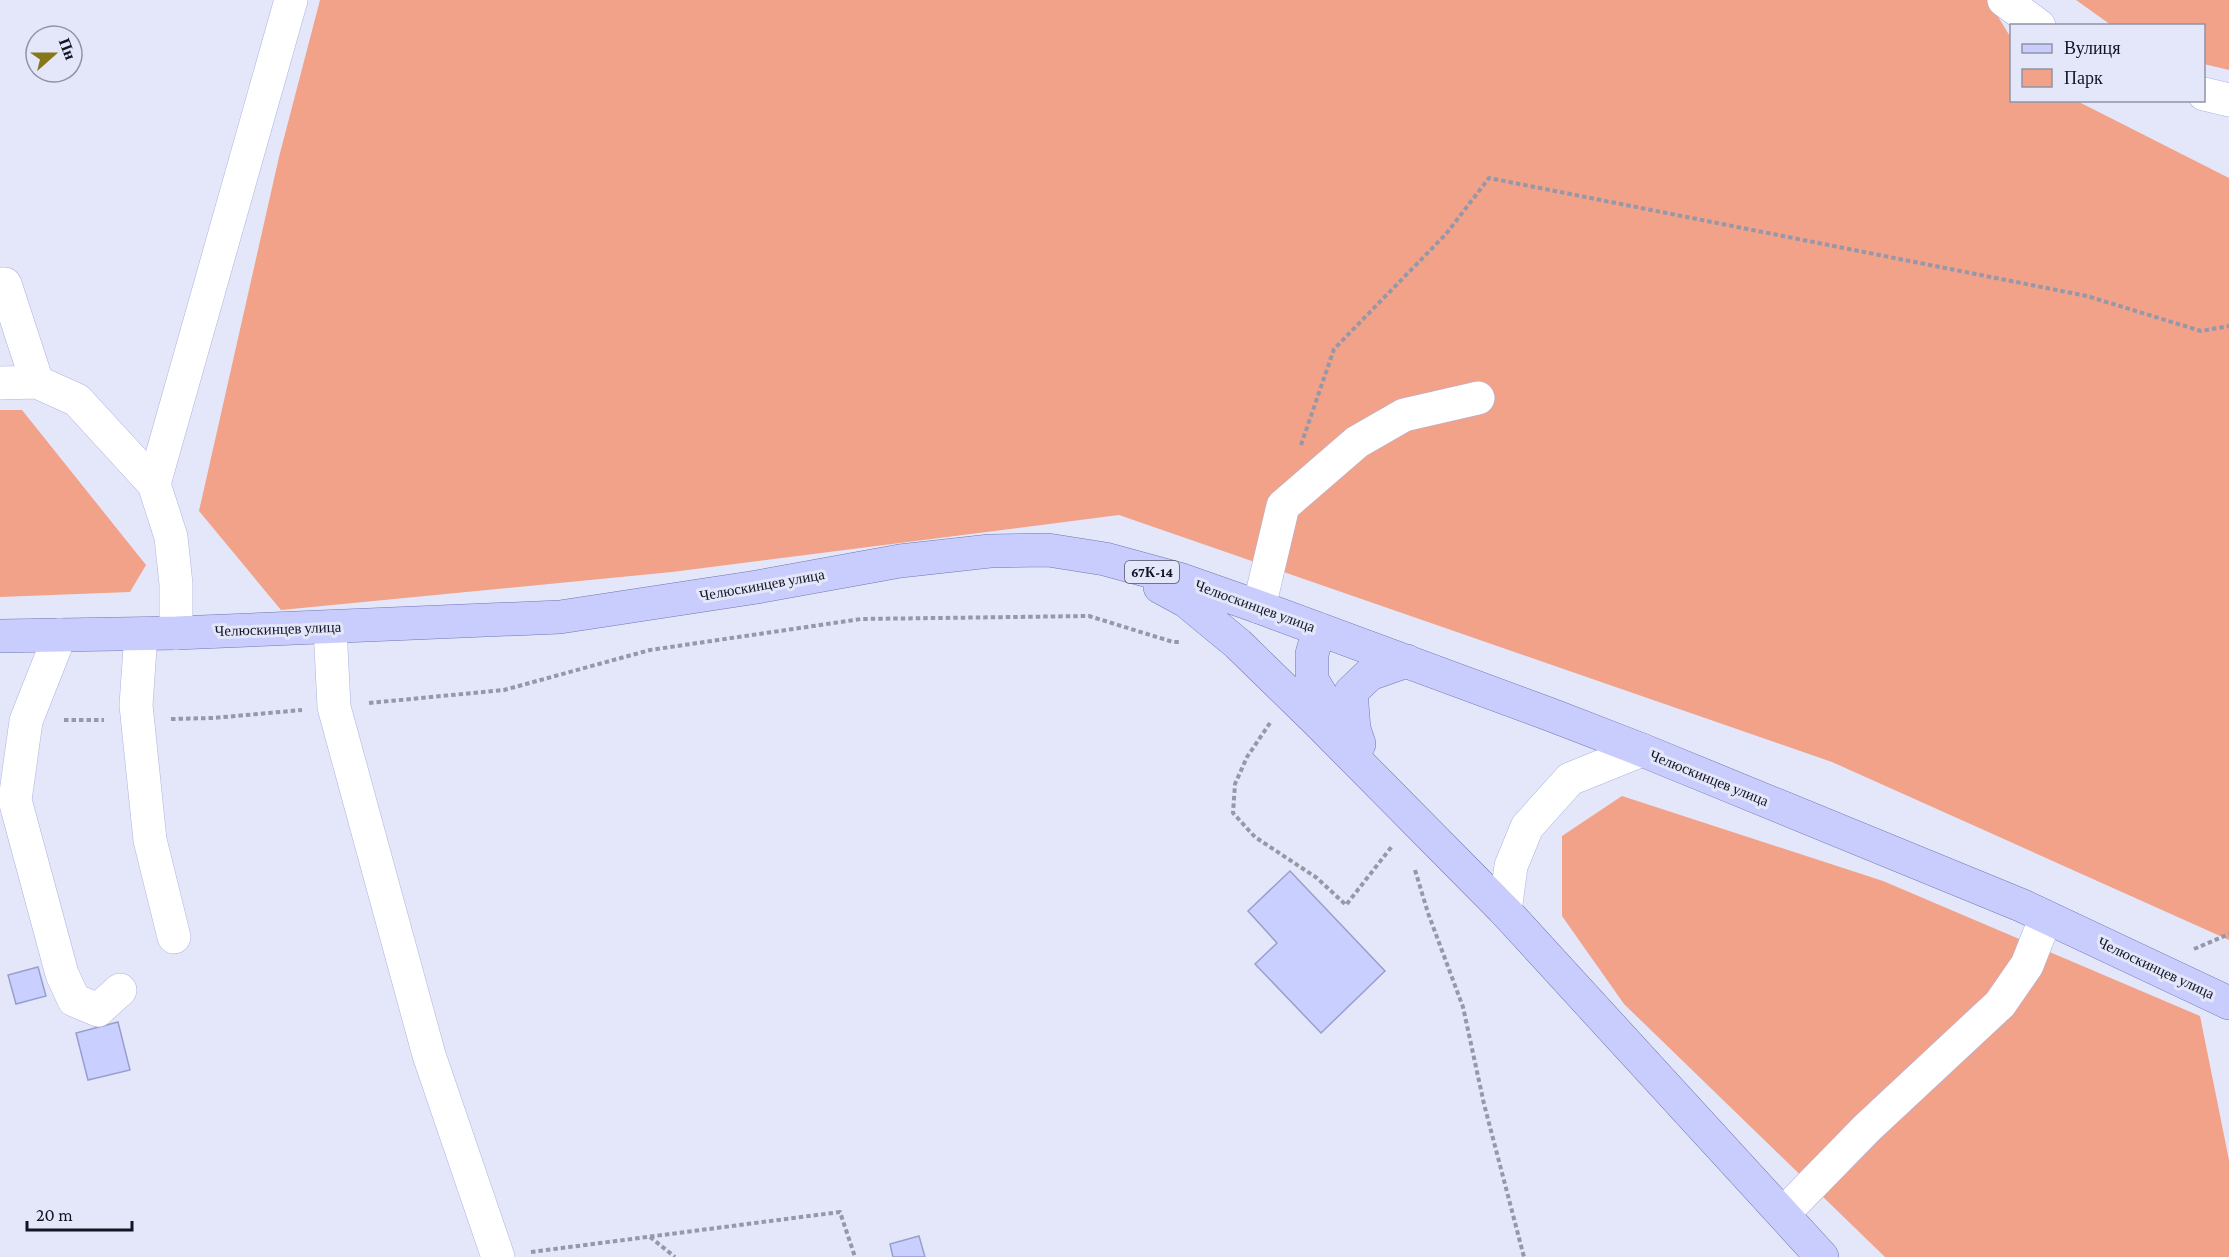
<svg xmlns="http://www.w3.org/2000/svg" width="2229" height="1257" font-family="'Crimson Pro',serif">
  <rect width="100%" height="100%" fill="#e4e7fa"/>
  <path fill="#f1a288" d="M320 0H1988L2011 38 2012 100 2077 101 2229 178V940L1832 762 1119 515 672 572 281 610 199 511 279 157Z
    M2076 0H2229V70L2204 64V26L2111 25Z
    M0 410H22L146 565 130 592 0 597Z
    M1622 796 1883 881 2200 1016 2229 1160V1257H1885L1624 1004 1562 916V836Z"/>
  <path fill="#c9cffe" stroke="#999fcc" stroke-width="1.5" d="M1290 871 1385 971 1321 1033 1255 964 1277 943 1248 911Z
    M38 967 46 996 16 1004 8 975Z
    M118 1022 130 1070 88 1080 76 1033Z
    M919 1236 925 1257H893L890 1244Z"/>
  <g fill="none" stroke-linecap="round" stroke-linejoin="round">
    <defs>
      <path id="minor" d="M2004 0 2039 26
        M2204 94 2229 100
        M0 284H5L37 382
        M0 383 37 382 77 400 154 484 171 537 176 584V633
        M154 484 291 0
        M1259 607 1283 506 1357 442 1404 415 1478 398
        M330 627 334 707 429 1055 498 1257
        M141 634 136 705 150 840 174 937
        M60 635 26 721 15 800 62 974 74 1000 98 1010 120 990
        M1505 911 1511 866 1527 827 1570 779 1642 750
        M1783 1214 1867 1128 2000 1004 2027 965 2046 917"/>
      <path id="major" d="M1160 587 1186 601 1238 644 1318 722 1505 911 1822 1257
        M1319 629 1312 654V680L1340 726
        M0 636 176 633 560 617 757 587 900 561 990 551 1048 550 1105 559 1182 580 1259 607 1554 716 1642 750 2023 906 2229 1003
        M1359 744 1354 729 1351 692 1370 674 1407 661"/>
    </defs>
    <use href="#minor" stroke="#adb3e0" stroke-width="34"/>
    <use href="#major" stroke="#7176b1" stroke-width="34"/>
    <path stroke="#9698aa" stroke-width="4" stroke-dasharray="4.5 3" stroke-linecap="butt" d="M1301 445 1334 349 1446 234 1489 178 2087 296 2201 331 2229 326
      M369 703 504 690 650 650 861 619 1089 616 1173 642H1180
      M171 719 213 718 302 710
      M64 720H104
      M1270 723 1247 757 1235 784 1233 813 1255 837 1317 878 1346 905 1393 845
      M1415 870 1428 913 1463 1007 1484 1104 1524 1257
      M2194 949 2229 934
      M650 1237 675 1257
      M531 1252 840 1212 855 1257"/>
    <use href="#minor" stroke="#fff" stroke-width="33"/>
    <use href="#major" stroke="#c8cdfd" stroke-width="33"/>
  </g>
  <g text-anchor="middle" dominant-baseline="central" stroke-width="6" stroke-linejoin="round" paint-order="stroke">
    <rect fill="#e4e7fa" stroke="#525465" stroke-width="1.5" x="1125" y="561" width="54" height="22" rx="4.5"/>
    <g font-size="14" font-weight="bold" fill="#131525">
      <text x="1152" y="572">67К-14</text>
    </g>
    <g font-size="15" fill="#131525" stroke="#e4e7fa">
      <text transform="translate(762 585) rotate(-10)">Челюскинцев улица</text>
      <text transform="translate(1255 606) rotate(20)">Челюскинцев улица</text>
      <text transform="translate(278 629) rotate(-2)">Челюскинцев улица</text>
      <text transform="translate(1709 778) rotate(22)">Челюскинцев улица</text>
      <text transform="translate(2156 968) rotate(25)">Челюскинцев улица</text>
    </g>
  </g>
  <rect x="2010" y="24" width="195" height="78" fill="#e4e7fa" stroke="#9093a5" stroke-width="1.5"/>
  <rect x="2022" y="44" width="30" height="9" fill="#c8cdfd" stroke="#9093a5" stroke-width="1.5"/>
  <text x="2064" y="54" font-size="18" fill="#131525">Вулиця</text>
  <rect x="2022" y="69" width="30" height="18" fill="#f1a288" stroke="#9093a5" stroke-width="1.5"/>
  <text x="2064" y="84" font-size="18" fill="#131525">Парк</text>
  <g transform="translate(54 54) rotate(69)"><circle r="28" fill="#e4e7fa" stroke="#9093a5" stroke-width="1.5"/>
  <path d="M0-4.5L10 22L0 15L-10 22Z" fill="#87771b"/>
  <text y="-9" font-size="16" font-weight="bold" text-anchor="middle" fill="#131525">Пн</text>
  </g>
  <path d="M27 1221v9h105v-9" fill="none" stroke="#131525" stroke-width="3"/>
  <text x="36" y="1221" font-size="18" fill="#131525" stroke="#e4e7fa" stroke-width="4.5" paint-order="stroke">20 m</text>
</svg>
